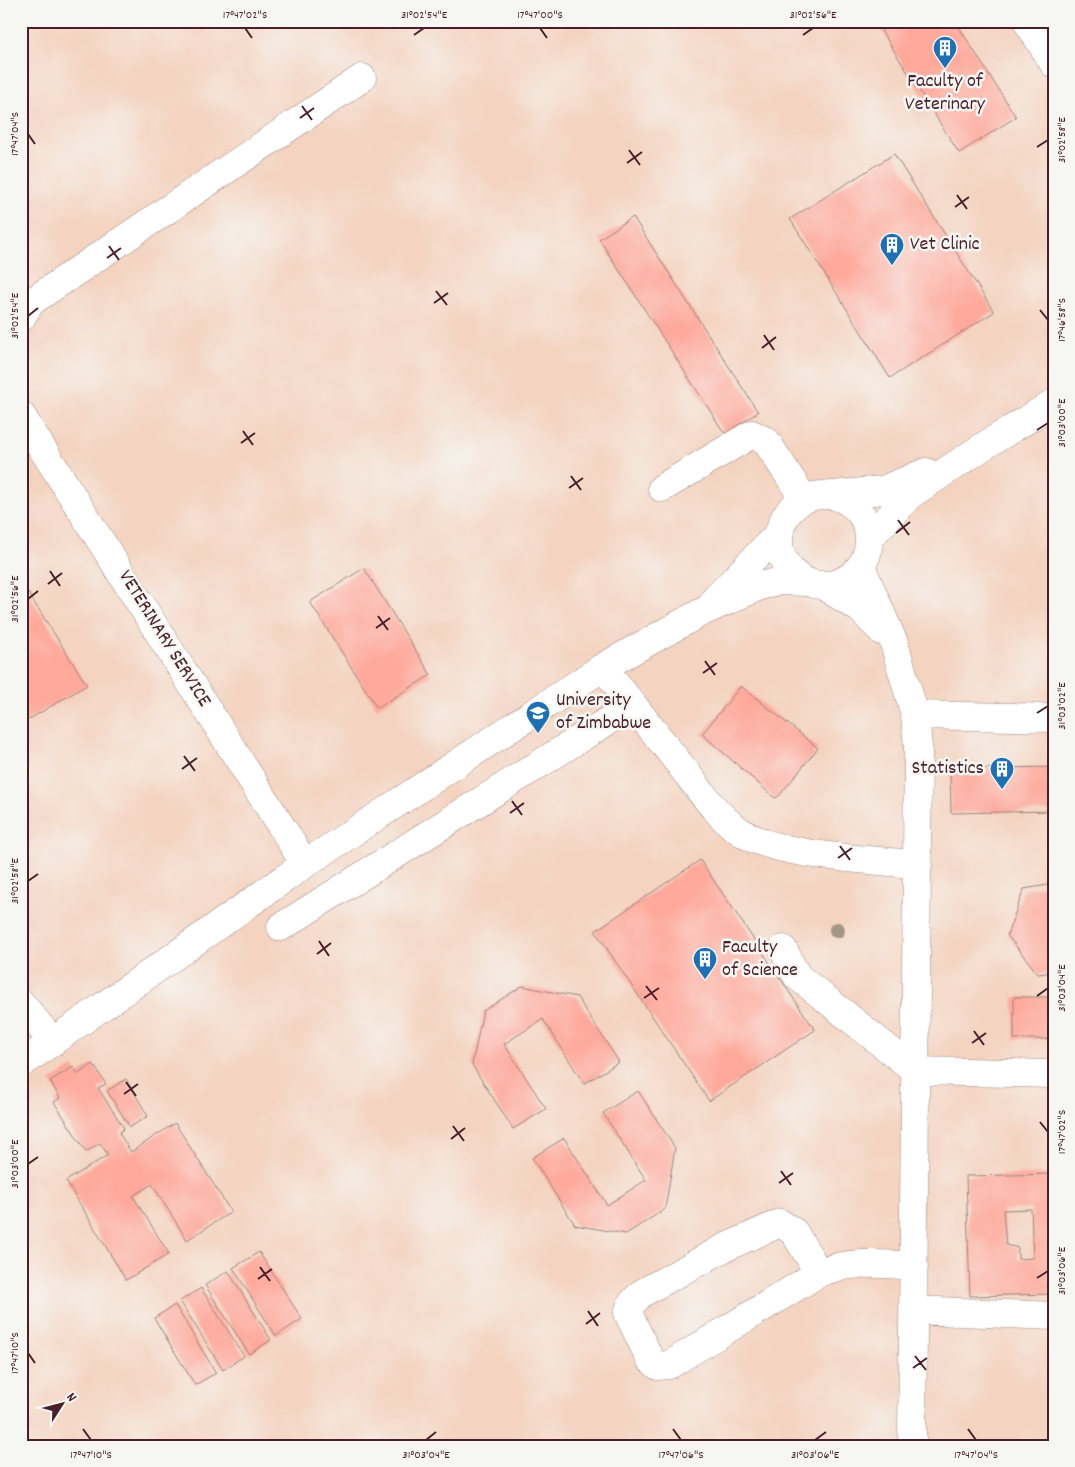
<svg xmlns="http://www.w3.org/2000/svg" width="1075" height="1467" font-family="Dekko,sans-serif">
  <rect width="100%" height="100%" fill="#f6f6f2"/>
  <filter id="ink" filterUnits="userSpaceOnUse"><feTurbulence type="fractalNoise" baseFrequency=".02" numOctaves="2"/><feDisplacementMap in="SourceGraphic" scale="10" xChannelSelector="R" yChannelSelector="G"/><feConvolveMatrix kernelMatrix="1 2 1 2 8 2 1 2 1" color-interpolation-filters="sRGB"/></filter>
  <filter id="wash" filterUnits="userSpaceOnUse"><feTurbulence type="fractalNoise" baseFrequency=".0096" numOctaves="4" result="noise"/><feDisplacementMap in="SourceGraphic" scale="20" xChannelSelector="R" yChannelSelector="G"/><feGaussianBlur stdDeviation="1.12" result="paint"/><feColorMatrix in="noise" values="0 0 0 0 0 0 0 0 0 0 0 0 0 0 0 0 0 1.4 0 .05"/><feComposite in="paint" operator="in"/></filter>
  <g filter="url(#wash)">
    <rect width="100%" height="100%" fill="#efe9d2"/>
    <path fill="#f4d3c0" d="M21 21H1054V1446H21Z"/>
    <g id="blocks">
      <path fill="#fea99b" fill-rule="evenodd" d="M875 21H955L1016 117 959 153Z
        M1045 21H1054V35Z
        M894 154 994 312 890 378 790 219Z
        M633 217 758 412 725 434 599 239Z
        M364 568 431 675 377 708 310 602Z
        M21 582 87 685 21 724Z
        M741 686 818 748 779 796 775 798 702 734Z
        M1054 767V811L951 813 950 769Z
        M700 860 815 1030 709 1101 595 931Z
        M1054 884V972L1038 974 1007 935 1024 889Z
        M522 986 577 997 619 1062 584 1084 543 1019 504 1044 546 1109 513 1129 472 1065 483 1011Z
        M1014 997H1054V1039H1014Z
        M93 1064 106 1084 98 1088 124 1128 119 1133 131 1152 175 1123 231 1212 187 1240 152 1184 133 1196 169 1254 126 1280 66 1181 108 1155 100 1143 86 1152 54 1102 60 1098 50 1081 73 1067 78 1074Z
        M126 1079 148 1116 130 1127 107 1091Z
        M638 1091 675 1148 665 1209 626 1234 575 1225 532 1158 564 1138 607 1205 646 1180 603 1113Z
        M1054 1174V1294L970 1296 966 1176ZM1031 1209 1033 1258 1018 1259V1248L1006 1245 1003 1210Z
        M259 1252 302 1319 276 1336 233 1268Z
        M228 1271 271 1340 249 1354 205 1285Z
        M201 1288 244 1356 223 1370 180 1301Z
        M175 1305 216 1373 195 1385 154 1318Z"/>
    </g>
  </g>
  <g filter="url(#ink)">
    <use href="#blocks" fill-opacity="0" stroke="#9c847e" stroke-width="1"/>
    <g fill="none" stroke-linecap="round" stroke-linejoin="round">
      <defs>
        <path id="minor" d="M1027 21 1054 64
          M21 318 31 302 362 78
          M21 415 305 864
          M662 488 752 434 766 441 804 499
          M833 495 883 490 926 472
          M779 540a45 45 0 1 1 90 0a45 45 0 1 1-90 0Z
          M869 538 910 495 987 444 1054 403
          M861 566 894 643 915 715 918 747 912 1446
          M822 585 860 609 882 631
          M714 600 778 534
          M603 667C629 700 655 733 681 766 700 790 719 820 746 835 785 857 872 859 918 865
          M915 715 1054 718
          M281 927 633 705
          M783 949 797 976 916 1071 1054 1074
          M21 1003 53 1042
          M21 1064 305 864 603 667 700 613 760 586 780 581 807 582
          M819 1273 794 1232 780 1223 724 1248 642 1293 632 1303 628 1313 650 1359 658 1366 669 1365 819 1273C850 1260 881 1264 914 1266
          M914 1310 1054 1316"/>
      </defs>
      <use href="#minor" stroke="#9c847e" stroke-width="29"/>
      <use href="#minor" stroke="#fff" stroke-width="28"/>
    </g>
    <circle fill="#a39783" cx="837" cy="930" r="8"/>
  </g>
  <path fill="none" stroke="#4a1f2b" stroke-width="2" d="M245 28 252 38M540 28 547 38M414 35 424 28M803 35 813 28M302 106 312 120M300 118 314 108M28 134 35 144M1037 147 1048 140M629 150 640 165M627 163 642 152M957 195 967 209M955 207 969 197M109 246 119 260M107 258 121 248M436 291 447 305M434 303 448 293M1040 310 1048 320M28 316 38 308M764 335 774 350M762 348 776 337M1037 430 1048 423M243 431 253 445M241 443 255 433M571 476 581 490M569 488 583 478M898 520 909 535M896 533 910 522M50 571 60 586M48 584 62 573M28 599 38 591M378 616 388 630M376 628 390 618M705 661 715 675M703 673 717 663M1037 713 1048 706M184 756 195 771M182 769 197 758M512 801 522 815M510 813 524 803M840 846 850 860M838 858 852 848M28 881 38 874M319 941 329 956M317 954 331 943M646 986 657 1000M1037 996 1048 988M644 998 659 988M974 1031 984 1045M972 1043 986 1033M126 1082 136 1096M124 1094 138 1084M1040 1122 1048 1132M453 1126 464 1141M451 1139 465 1128M28 1164 38 1157M781 1171 791 1185M779 1183 793 1173M260 1267 270 1281M1037 1278 1048 1271M258 1279 272 1269M588 1311 598 1326M586 1324 600 1313M28 1353 35 1363M915 1356 926 1370M913 1368 927 1358M83 1429 91 1440M673 1429 681 1440M968 1429 976 1440M426 1440 436 1432M815 1440 826 1432"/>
  <defs>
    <symbol id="building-pin" viewBox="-11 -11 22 30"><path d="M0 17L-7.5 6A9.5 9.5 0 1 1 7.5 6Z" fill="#1f6fb2" stroke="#f6f6f2"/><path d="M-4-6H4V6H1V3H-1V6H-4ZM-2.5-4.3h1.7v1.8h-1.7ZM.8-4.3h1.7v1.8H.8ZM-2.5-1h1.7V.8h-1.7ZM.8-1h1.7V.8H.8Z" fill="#fff"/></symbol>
    <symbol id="university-pin" viewBox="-11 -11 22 30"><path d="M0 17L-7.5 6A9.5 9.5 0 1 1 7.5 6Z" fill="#1f6fb2" stroke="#f6f6f2"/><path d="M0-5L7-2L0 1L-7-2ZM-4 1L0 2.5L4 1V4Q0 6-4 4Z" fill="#fff"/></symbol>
  </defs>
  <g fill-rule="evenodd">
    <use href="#building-pin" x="931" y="34" width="28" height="38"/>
    <use href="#building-pin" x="878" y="231" width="28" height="38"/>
    <use href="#university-pin" x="524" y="699" width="28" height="38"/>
    <use href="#building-pin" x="988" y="755" width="28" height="38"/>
    <use href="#building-pin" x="691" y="945" width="28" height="38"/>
  </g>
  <g text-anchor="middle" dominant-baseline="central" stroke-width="5" stroke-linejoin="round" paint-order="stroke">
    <g font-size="20" fill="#4a1f2b" stroke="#f6f6f2" text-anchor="start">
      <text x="945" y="82" text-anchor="middle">Faculty of<tspan x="945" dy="23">Veterinary</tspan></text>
      <text x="910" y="245">Vet Clinic</text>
      <text x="556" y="701">University<tspan x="556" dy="23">of Zimbabwe</tspan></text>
      <text x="984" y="769" text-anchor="end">Statistics</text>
      <text x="722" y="948">Faculty<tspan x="722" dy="23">of Science</tspan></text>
    </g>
    <g font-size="20" fill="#4a1f2b" stroke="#f6f6f2">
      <text transform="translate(164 639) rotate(58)">VETERINARY SERVICE</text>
    </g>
  </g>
  <rect width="1075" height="1467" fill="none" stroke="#f6f6f2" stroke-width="55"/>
  <g transform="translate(62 1404) rotate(54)" stroke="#f6f6f2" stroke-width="4" paint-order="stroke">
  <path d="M0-4L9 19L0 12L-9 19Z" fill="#4a1f2b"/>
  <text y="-8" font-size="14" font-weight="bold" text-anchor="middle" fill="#4a1f2b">N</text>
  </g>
  <rect x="28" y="28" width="1020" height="1412" fill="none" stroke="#4a1f2b" stroke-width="2"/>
  <g font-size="12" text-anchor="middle" fill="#4a1f2b">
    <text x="245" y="18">17°47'02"S</text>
    <text x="424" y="18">31°02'54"E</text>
    <text x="540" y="18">17°47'00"S</text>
    <text x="813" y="18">31°02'56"E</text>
    <text transform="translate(14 134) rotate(-90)" y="4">17°47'04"S</text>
    <text transform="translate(1061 140) rotate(-90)" y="4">31°02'58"E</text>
    <text transform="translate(14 316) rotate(-90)" y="4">31°02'54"E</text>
    <text transform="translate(1061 320) rotate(-90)" y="4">17°46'58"S</text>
    <text transform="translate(1061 423) rotate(-90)" y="4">31°03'00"E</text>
    <text transform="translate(14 599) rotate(-90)" y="4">31°02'56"E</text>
    <text transform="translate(1061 706) rotate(-90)" y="4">31°03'02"E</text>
    <text transform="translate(14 881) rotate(-90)" y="4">31°02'58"E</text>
    <text transform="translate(1061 988) rotate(-90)" y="4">31°03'04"E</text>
    <text transform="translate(1061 1132) rotate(-90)" y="4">17°47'02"S</text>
    <text transform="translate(14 1164) rotate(-90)" y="4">31°03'00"E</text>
    <text transform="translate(1061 1271) rotate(-90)" y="4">31°03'06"E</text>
    <text transform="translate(14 1353) rotate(-90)" y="4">17°47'10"S</text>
    <text x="91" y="1458">17°47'10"S</text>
    <text x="426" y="1458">31°03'04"E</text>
    <text x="681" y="1458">17°47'06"S</text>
    <text x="815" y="1458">31°03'06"E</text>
    <text x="976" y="1458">17°47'04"S</text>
  </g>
</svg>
